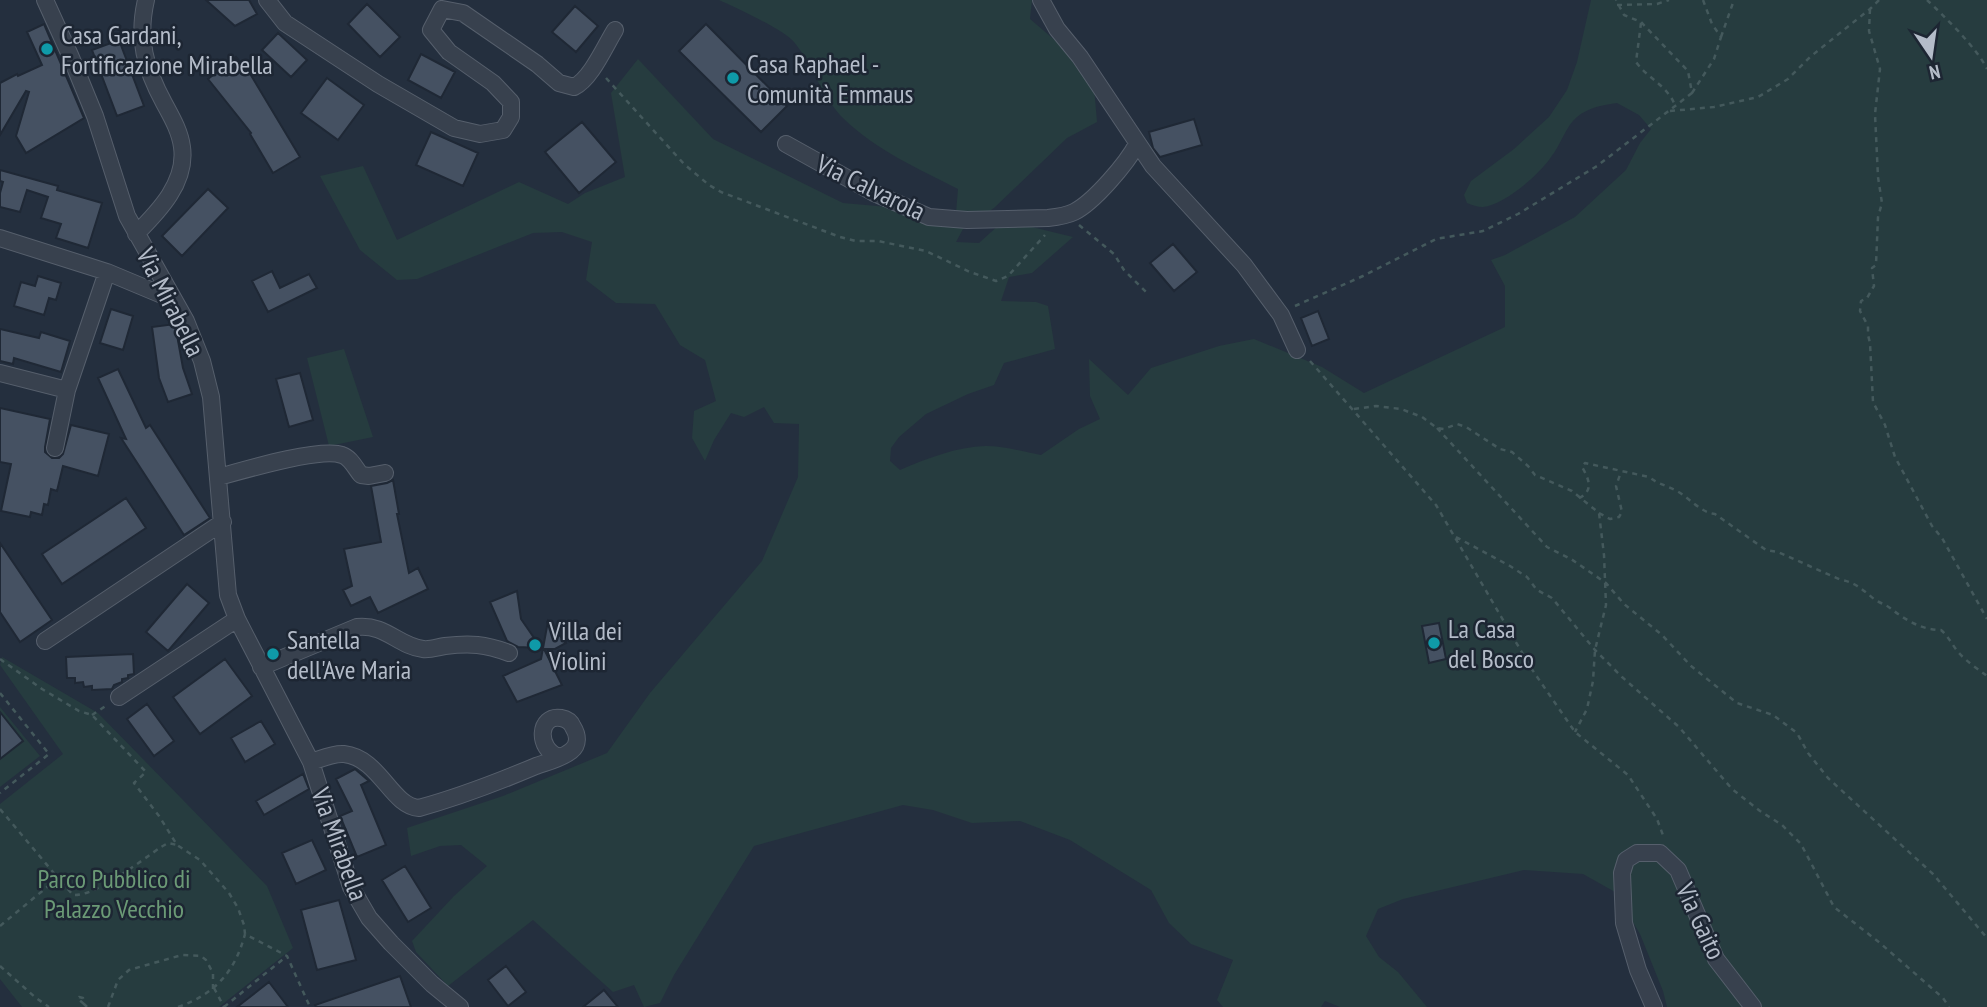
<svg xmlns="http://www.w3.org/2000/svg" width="1987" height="1007" font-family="'PT Sans Narrow',sans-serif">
  <rect width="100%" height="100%" fill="#242f3e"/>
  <path fill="#263c3f" d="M719 0H1032L1030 19 1057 42 1094 87 1097 122 1067 138 994 208 963 229 956 242 979 243 1000 224 1032 227 1073 237 1032 273 1009 277 1001 301 1036 302 1048 306 1055 349 1004 363 994 385 968 394 926 414 899 437 891 448 890 461 900 470C928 458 956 447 986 446 1004 446 1024 452 1041 455L1079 429 1100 419 1090 396 1089 359 1128 395 1151 368 1219 346 1254 339 1322 367 1364 393 1505 327V286L1491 260 1505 255 1575 217 1626 170 1640 143 1651 129 1639 115 1617 103C1603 105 1589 107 1577 117 1565 127 1561 145 1551 157 1539 175 1504 205 1483 207 1477 207 1472 205 1467 203L1464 195 1471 181 1514 149 1549 117 1567 90 1577 62 1591 0H1987V1007H1667L1663 991 1640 934 1615 892 1583 874 1524 870 1403 899 1378 909 1366 936 1379 957 1398 972 1427 1007H1340L1325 1001 1321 1007H1223L1217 1000 1233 960 1191 944 1169 923 1151 890 1070 840 1020 821 972 823 933 810 903 805 754 846 674 975 660 1003 644 1007 634 985 613 992 533 920 448 986 416 952 412 941 454 896 487 866 461 845 440 846 411 856 407 828 503 796 607 753 650 693 762 561 798 477 799 424 774 423 764 407 744 417 731 413 714 440 705 461 692 438 694 411 716 401 705 360 680 345 655 304 616 303 586 280 592 242 562 232 533 233 417 279 397 280 360 250 320 176 363 166 397 240 519 182 568 204 585 193 625 177 611 93 638 59 713 139 843 203 956 213 958 189C919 169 876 150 844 119 822 98 813 65 794 42 784 30 735 7 719 0Z
    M344 349 373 437 329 446 307 358Z
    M2 657 98 713 267 886 293 948 219 1007H22L0 979V804L63 754 0 665Z
    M0 707 40 756 0 787Z"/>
  <path fill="#455162" stroke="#1f2835" stroke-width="2" d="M206 0H249L257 14 235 26Z
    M367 4 400 37 380 57 348 24Z
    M575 6 598 26 576 52 552 32Z
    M44 24 84 118 26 153 16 136 29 92 26 91 0 135V83L17 74 18 76 42 65 27 32Z
    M706 24 787 106 761 132 679 51Z
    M278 33 307 60 291 77 262 50Z
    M119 40 144 106 117 116 92 50Z
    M421 54 455 72 441 98 408 80Z
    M236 57 249 72 300 157 273 173 250 134 251 133 208 79Z
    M327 78 364 105 338 140 301 113Z
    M1194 119 1202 145 1160 157 1153 148 1149 132Z
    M582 122 616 162 579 193 545 152Z
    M431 132 478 153 463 186 416 165Z
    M0 170 58 186 57 190 102 203 88 248 56 238 61 224 41 218 48 197 27 190 20 212 0 207V193L3 182 0 181Z
    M208 189 228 208 182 256 162 236Z
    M1173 244 1197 272 1174 291 1150 263Z
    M272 271 280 288 309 274 317 288 268 312 252 281Z
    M38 276 61 283 56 300 49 298 44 315 14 306 21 282 35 286Z
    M111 309 133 316 123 350 100 343Z
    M1318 311 1329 339 1312 346 1301 318Z
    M175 324 183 368 192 394 168 402 159 378 152 327Z
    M0 329 39 338 41 332 70 341 61 372 14 358 13 364 0 361Z
    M118 369 146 428 150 425 210 518 184 535 121 438 126 439 98 378Z
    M300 373 313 420 289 427 276 379Z
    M0 408 50 419 45 447V452L52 458H59L63 454 71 425 109 434 98 476 63 466 57 491 51 489 48 505 44 504 42 515 31 512 30 517 1 511 11 464 0 462Z
    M393 480 399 514H397L409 573 418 568 428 589 378 613 370 597 351 606 343 590 352 586 344 549 381 542 371 486 387 483Z
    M126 498 146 528 62 584 42 554Z
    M0 543 52 620 20 642 0 612Z
    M187 584 209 603 168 651 146 632Z
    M517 591 521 619 541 648 518 647 507 641 490 602Z
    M548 621 566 643 555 649H544L562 685 517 702 503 676 541 659Z
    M1439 623 1446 659 1429 663 1422 626Z
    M133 654 134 674 128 675V678L122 679V682L114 685 112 689 92 690V686L84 687 83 682 75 683V678H67L66 657Z
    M225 659 252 696 200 734 173 697Z
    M147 704 174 741 154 756 127 719Z
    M0 712 23 741 0 759Z
    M261 721 275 744 245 762 231 738Z
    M355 769 369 781 361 785 386 845 357 857 340 816 352 811 336 779Z
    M303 774 309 789 264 815 256 801Z
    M312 840 326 870 296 884 282 853Z
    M405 866 431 908 408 922 382 880Z
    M339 900 356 960 317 970 301 910Z
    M506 966 526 992 508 1006 488 980Z
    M400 976 411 1007H316L315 1005Z
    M269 982 288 1007H237Z
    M604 990 618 1007H583Z"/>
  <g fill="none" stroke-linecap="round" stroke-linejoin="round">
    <defs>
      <path id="street" d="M45 0 70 55 95 116 127 216 186 321 202 361 211 397 228 595 237 619 311 762 351 887 369 918 391 943 432 984 460 1007
        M267 0 285 23 378 84 454 128 480 134 503 130 511 117V102L493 83 449 52 431 30 442 9 463 13 537 64 559 83 574 87C591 79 605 46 615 30
        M1041 0 1057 29 1080 57 1153 166 1244 265 1281 315 1297 350
        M786 144 874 193 929 217 967 220 1048 218C1057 217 1066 216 1074 212 1094 202 1127 163 1137 144
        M136 234C159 211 187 182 182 147 180 131 171 116 164 103 145 68 137 39 146 0
        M0 238 107 272 174 300
        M0 373 67 390
        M55 448 67 390 107 272
        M219 477C244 470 321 447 342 455 351 458 355 468 361 475L369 476 385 473
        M45 641 223 522
        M261 667 357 627C386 624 398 646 423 649 430 650 438 647 445 646 470 643 485 644 509 653
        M119 697 237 619
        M311 762C321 759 333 753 344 754 380 758 391 806 419 808 459 797 498 782 536 766 547 762 561 759 571 751 579 745 578 735 573 727 571 722 567 719 561 718 538 714 536 749 559 757
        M1654 1007 1638 970 1624 923 1622 873 1626 860 1637 853H1660L1678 870 1716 959 1753 1007"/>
    </defs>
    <use href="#street" stroke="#565f6c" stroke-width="18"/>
    <path stroke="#44595c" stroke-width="2.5" stroke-dasharray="5 5" stroke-linecap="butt" d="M1927 0C1944 16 1977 48 1987 69
      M1617 5 1657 4 1669 0
      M1870 9 1869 31 1880 69 1875 114 1878 177 1882 203 1878 217 1876 265 1872 268 1874 286 1867 298 1861 301 1860 311 1868 326V335L1870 343 1873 402 1885 425 1895 457 1932 526 1942 538 1987 619
      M1641 23 1636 62C1648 79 1666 84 1675 105
      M1721 37 1734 0
      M606 78 684 164 709 185 721 192 840 237 856 241H878L926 251 970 272 996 281 1008 276 1045 235
      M1692 93 1714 59 1721 37 1712 24 1703 0
      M1670 111 1714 107 1758 97 1788 79 1810 57 1870 9 1879 0
      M1079 225 1114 254 1124 270 1149 295
      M1295 306 1363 276 1436 239 1483 231 1518 214 1597 166 1692 93 1688 71 1641 22 1624 15 1616 0
      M1310 361 1436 505 1531 668 1575 732 1628 775 1657 819 1664 838
      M1354 409 1376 406 1401 409 1422 417 1437 428 1444 429 1457 424 1466 427 1500 449 1512 452 1528 466 1535 475 1572 491 1599 513 1604 555 1606 605 1595 650 1593 681 1587 709 1575 732
      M1437 428 1547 547 1571 559 1606 583 1624 604 1662 635 1691 666 1737 703 1773 715 1797 733 1808 753 1828 778 1933 874 1987 938
      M1579 498C1594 491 1589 479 1582 467L1585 463 1649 477C1658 484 1665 485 1675 490 1689 497 1699 512 1715 514L1766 550 1778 552 1841 580C1855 582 1863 590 1874 599 1879 603 1885 604 1890 608 1904 619 1921 630 1941 630 1949 637 1952 645 1959 653 1967 662 1978 669 1987 676
      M1599 513 1610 519 1619 517 1622 512 1616 486 1621 472
      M1456 537 1510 566 1527 577 1537 590 1552 598 1595 650 1622 677 1679 727 1732 789 1760 811 1782 825 1801 844 1834 907 1880 943 1943 998 1949 1007
      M0 659 42 689 79 711 92 715 146 772 134 783 159 816 177 845 200 860 229 893 238 908 244 925 245 934 287 956 310 1007
      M0 693 49 754 0 793
      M92 715 107 705
      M0 809 58 878
      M0 926 58 878 73 895C95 897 142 860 161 847L168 843 177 845
      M0 966 36 998 49 1007
      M214 988 224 1007
      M84 1004 78 999 79 997 83 998 84 1004 87 1007
      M108 1007 118 980 129 970 182 955 201 956 206 960 213 973V989
      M178 1007C215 994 235 972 245 934
      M224 1007 287 956"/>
    <use href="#street" stroke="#38414e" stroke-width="16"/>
  </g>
  <g fill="#0f9aa8" stroke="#1d2633" stroke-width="2.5">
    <circle cx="47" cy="49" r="7"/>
    <circle cx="733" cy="78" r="7"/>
    <circle cx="1434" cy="643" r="7"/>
    <circle cx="535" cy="645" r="7"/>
    <circle cx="273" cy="654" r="7"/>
  </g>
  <g text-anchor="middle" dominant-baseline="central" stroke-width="5" stroke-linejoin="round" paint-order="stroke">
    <g font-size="26" fill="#b4bcc9" stroke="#1d2633" text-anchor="start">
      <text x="61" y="34">Casa Gardani,<tspan x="61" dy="30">Fortificazione Mirabella</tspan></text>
      <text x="747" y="63">Casa Raphael -<tspan x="747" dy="30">Comunità Emmaus</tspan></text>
      <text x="1448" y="628">La Casa<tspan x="1448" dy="30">del Bosco</tspan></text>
      <text x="549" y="630">Villa dei<tspan x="549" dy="30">Violini</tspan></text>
      <text x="287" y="639">Santella<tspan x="287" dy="30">dell'Ave Maria</tspan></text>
    </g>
    <g font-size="26" fill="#b4bcc9" stroke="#1d2633">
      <text transform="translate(871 187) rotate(26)">Via Calvarola</text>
      <text transform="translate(171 302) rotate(63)">Via Mirabella</text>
      <text transform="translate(340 844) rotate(70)">Via Mirabella</text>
      <text transform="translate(1701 921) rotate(65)">Via Gaito</text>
    </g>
    <g font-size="26" fill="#6b9a76" stroke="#1d2633">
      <text x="114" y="878">Parco Pubblico di<tspan x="114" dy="30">Palazzo Vecchio</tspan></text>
    </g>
  </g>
  <g transform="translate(1931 56) rotate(167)" stroke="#1d2633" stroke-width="5" paint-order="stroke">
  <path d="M0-5L12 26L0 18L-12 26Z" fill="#b4bcc9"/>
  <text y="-10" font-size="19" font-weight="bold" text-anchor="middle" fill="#b4bcc9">N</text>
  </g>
</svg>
